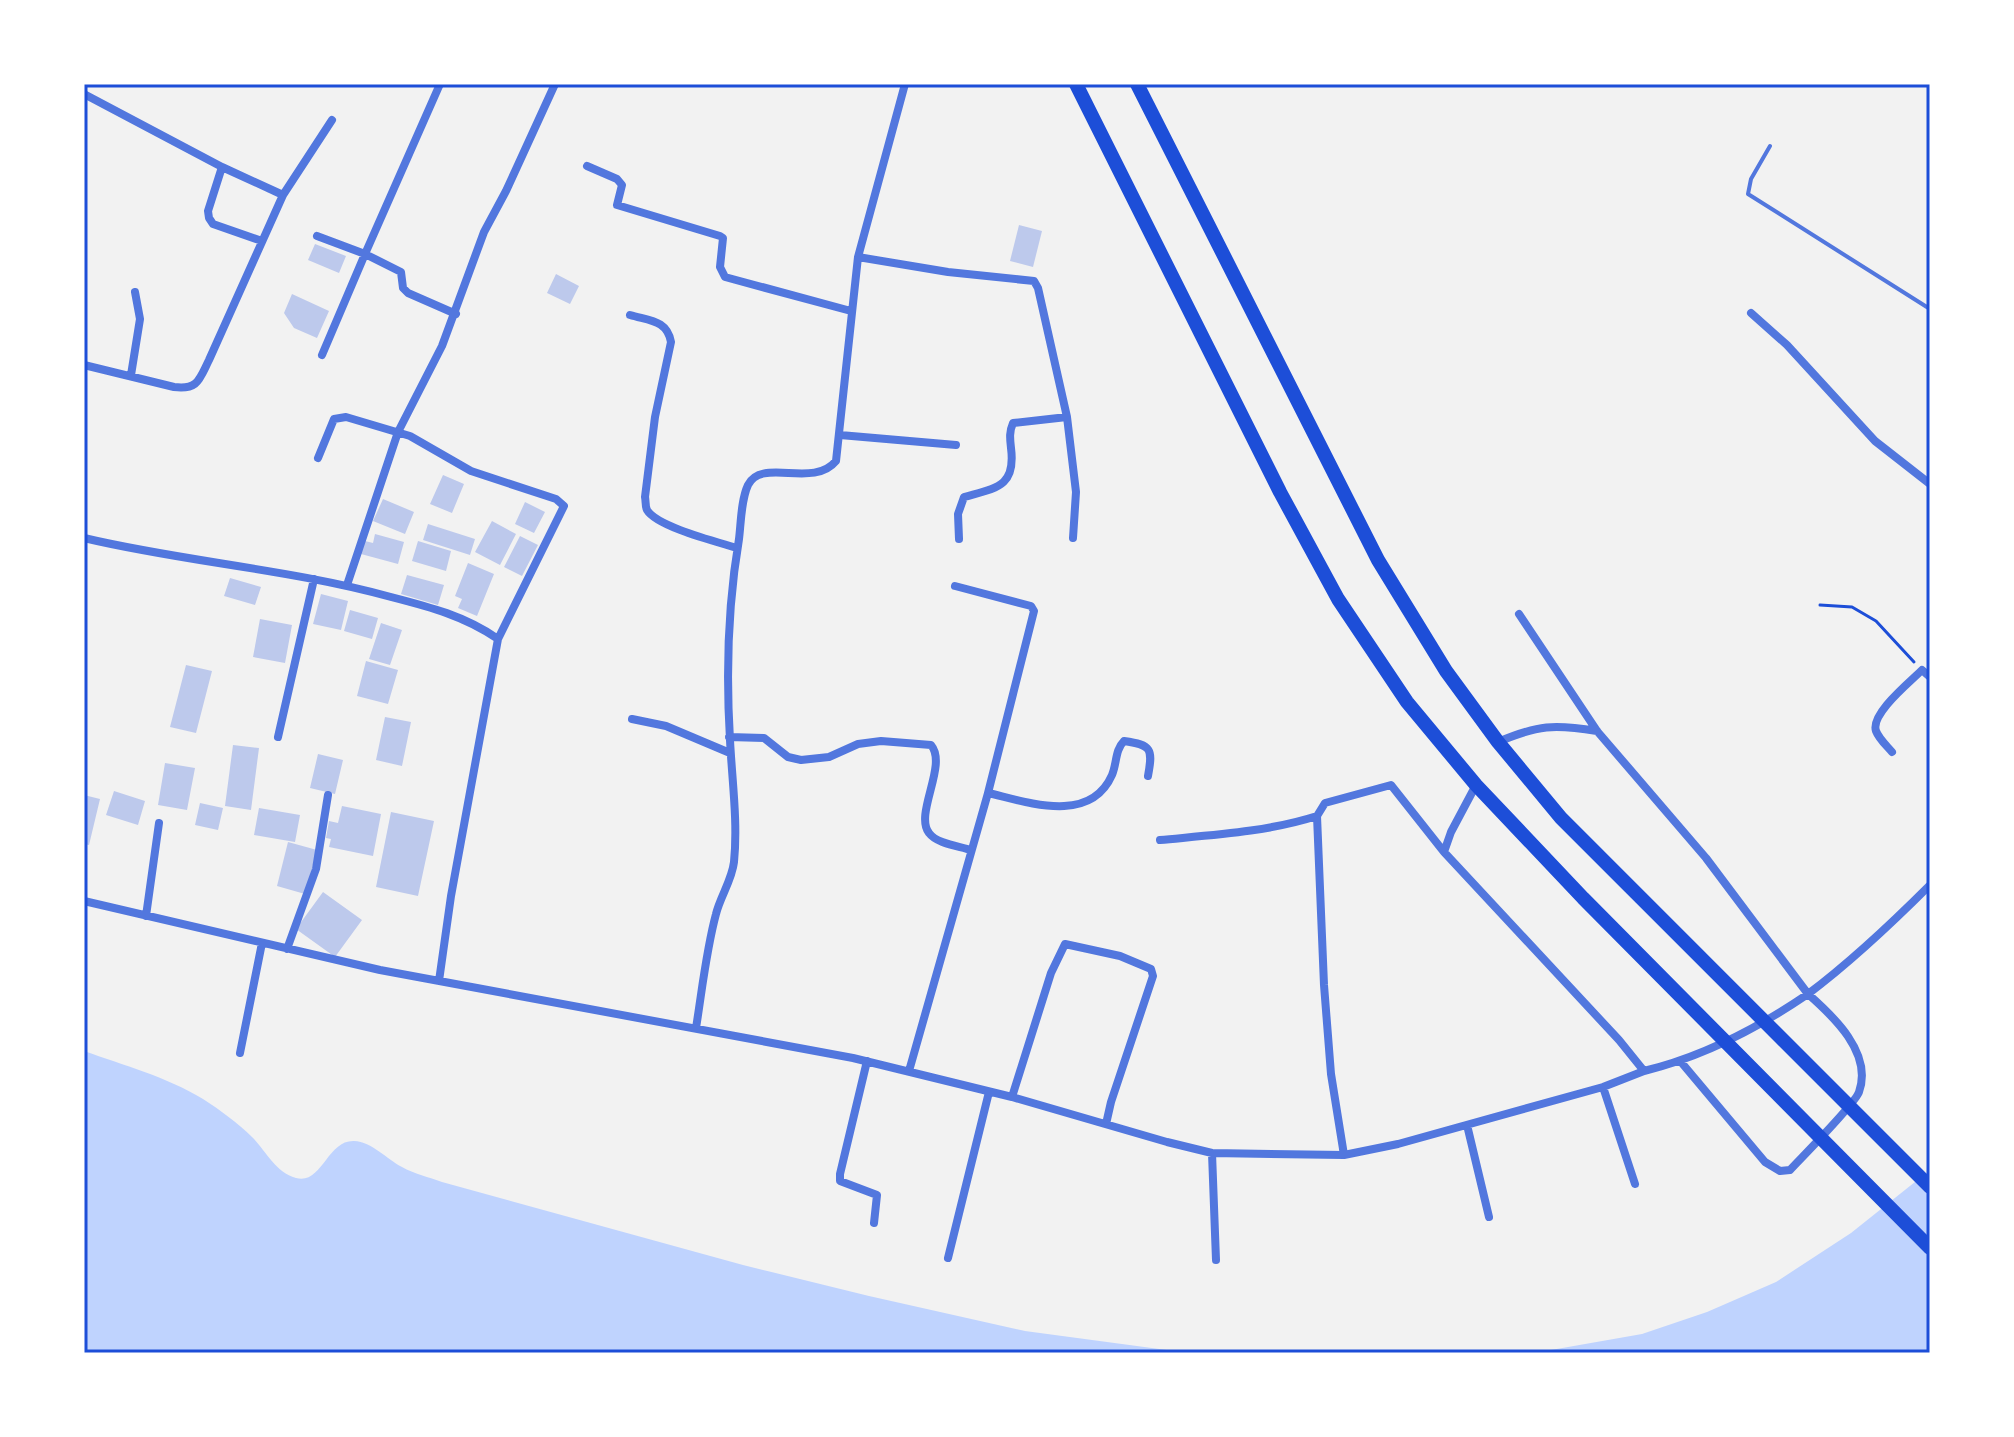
<svg xmlns="http://www.w3.org/2000/svg" width="2014" height="1437" font-family="'Times New Roman',serif">
  <rect width="100%" height="100%" fill="#f2f2f2"/>
  <path fill="#bfd3fe" d="M84 1051C123 1065 167 1077 203 1099 220 1110 238 1123 252 1137 266 1151 275 1172 296 1178 322 1185 327 1140 354 1141 372 1142 387 1159 402 1167 414 1174 429 1177 442 1182L743 1265 869 1296 1025 1331 1189 1353H84Z
    M1930 1170V1353H1534L1642 1334 1707 1312 1776 1282 1851 1233Z"/>
  <path fill="#bdc9ec" d="M1019 225 1042 231 1033 267 1010 261Z
    M315 244 346 256 339 273 308 260Z
    M556 274 579 286 570 304 547 293Z
    M292 294 329 311 317 338 294 328 284 313Z
    M443 475 464 484 452 513 430 504Z
    M383 499 414 512 405 534 373 521Z
    M525 502 545 512 534 533 515 524Z
    M492 521 516 534 500 565 475 552Z
    M428 524 475 539 470 555 423 540Z
    M375 534 404 542 398 564 361 554 365 541 373 543Z
    M520 536 538 545 522 576 504 567Z
    M418 541 451 551 446 571 412 561Z
    M468 563 494 574 477 616 458 608 462 599 455 596Z
    M407 575 444 585 438 605 401 594Z
    M230 578 261 587 255 605 224 596Z
    M321 594 348 601 341 630 313 624Z
    M350 610 378 618 372 639 344 631Z
    M260 619 292 625 285 663 253 657Z
    M381 623 402 630 390 665 369 659Z
    M366 661 398 670 388 704 357 696Z
    M186 665 212 671 196 733 170 727Z
    M385 717 411 722 402 766 376 760Z
    M233 745 259 748 251 810 225 806Z
    M318 754 343 760 335 794 310 788Z
    M165 763 195 768 187 810 158 805Z
    M114 791 145 801 138 825 106 815Z
    M84 795 100 799 89 845 84 844Z
    M200 803 223 808 218 830 195 825Z
    M342 806 381 814 373 856 329 847 331 839 326 838 329 821 338 823Z
    M259 808 300 815 295 842 254 835Z
    M391 812 434 821 418 896 376 887Z
    M288 842 317 850 305 894 277 886Z
    M323 892 362 920 335 957 296 929Z"/>
  <g fill="none" stroke-linecap="round" stroke-linejoin="round">
    <path stroke="#1d4ed8" stroke-width="3" d="M1820 605 1852 607 1876 621 1914 662"/>
    <path stroke="#5277de" stroke-width="4" d="M1770 146 1751 179 1748 194 1930 309"/>
    <path stroke="#5277de" stroke-width="8" d="M84 94 222 167 283 195 209 360C199 380 198 390 174 387L84 365
      M587 166 617 179 622 185 617 205 720 236 723 238 720 267 725 277 851 311
      M222 167 208 211 209 218 213 224 262 241
      M283 195 332 120
      M317 236 365 254 440 84
      M858 257 948 272 1034 281 1038 288 1067 417 1076 492 1073 538
      M1751 313 1787 345 1875 441 1930 484
      M630 315C650 321 667 320 671 342L655 417 645 497C646 501 645 506 647 510 657 527 718 542 737 548
      M322 355 365 254 401 272 403 288 408 293 456 314
      M131 375 140 319 135 292
      M840 435 956 445
      M318 458 334 419 346 417 410 436 471 471 556 499 564 506 498 639 451 896 439 981
      M84 538C185 562 290 569 391 597 430 607 465 616 498 639
      M959 539 958 514 964 497C996 488 1016 487 1011 448 1010 439 1009 432 1013 423L1067 417
      M347 585 398 432 442 346 484 232 506 191 555 84
      M1519 614 1597 731 1706 858 1808 994C1852 961 1891 924 1930 885
      M632 719 666 726 730 753
      M278 737 314 579
      M729 737 764 738 788 757 801 760 829 757 858 744 881 741 931 745C948 765 914 814 929 833 937 844 959 846 971 850
      M1498 742C1538 725 1554 724 1597 731
      M1892 752C1887 746 1879 739 1876 731 1870 714 1910 682 1922 670L1930 677
      M988 793C1027 802 1090 825 1112 775 1117 763 1115 750 1124 741 1152 745 1153 749 1148 776
      M1317 816 1324 985 1331 1074 1344 1155
      M1160 840C1212 835 1267 832 1317 816L1325 803 1391 785 1444 852
      M84 901 380 970 853 1058 1012 1097 1167 1142 1212 1153 1344 1155 1398 1144 1603 1087 1644 1071 1619 1040 1444 852 1451 832 1476 785
      M146 916 159 823
      M287 949 316 869 328 795
      M696 1028C702 991 706 951 716 914 720 897 732 880 734 862 738 822 732 780 730 740 726 674 728 604 739 539 741 523 741 500 748 485 762 457 813 489 836 461L858 257 905 84
      M240 1053 262 943
      M867 1061 840 1174V1181L877 1195 874 1223
      M909 1071 988 793 1034 611 1031 606 955 586
      M1644 1071C1702 1057 1758 1028 1808 994 1833 1016 1873 1053 1859 1092 1855 1104 1802 1157 1790 1170L1780 1171 1765 1162 1681 1062
      M1603 1087 1635 1184
      M1012 1097 1051 973 1065 944 1120 956 1151 969 1153 976 1111 1102 1106 1124
      M1467 1125 1489 1217
      M1212 1153 1216 1260
      M948 1258 989 1092"/>
    <path stroke="#1d4ed8" stroke-width="14" d="M1076 84 1280 492 1338 599 1407 702 1476 785 1583 898 1930 1248
      M1137 84 1378 560 1446 671 1498 742 1561 818 1930 1187"/>
  </g>
  <rect width="2014" height="1437" fill="none" stroke="#ffffff" stroke-width="172"/>
  <rect x="86" y="86" width="1842" height="1265" fill="none" stroke="#1d4ed8" stroke-width="3"/>
</svg>
